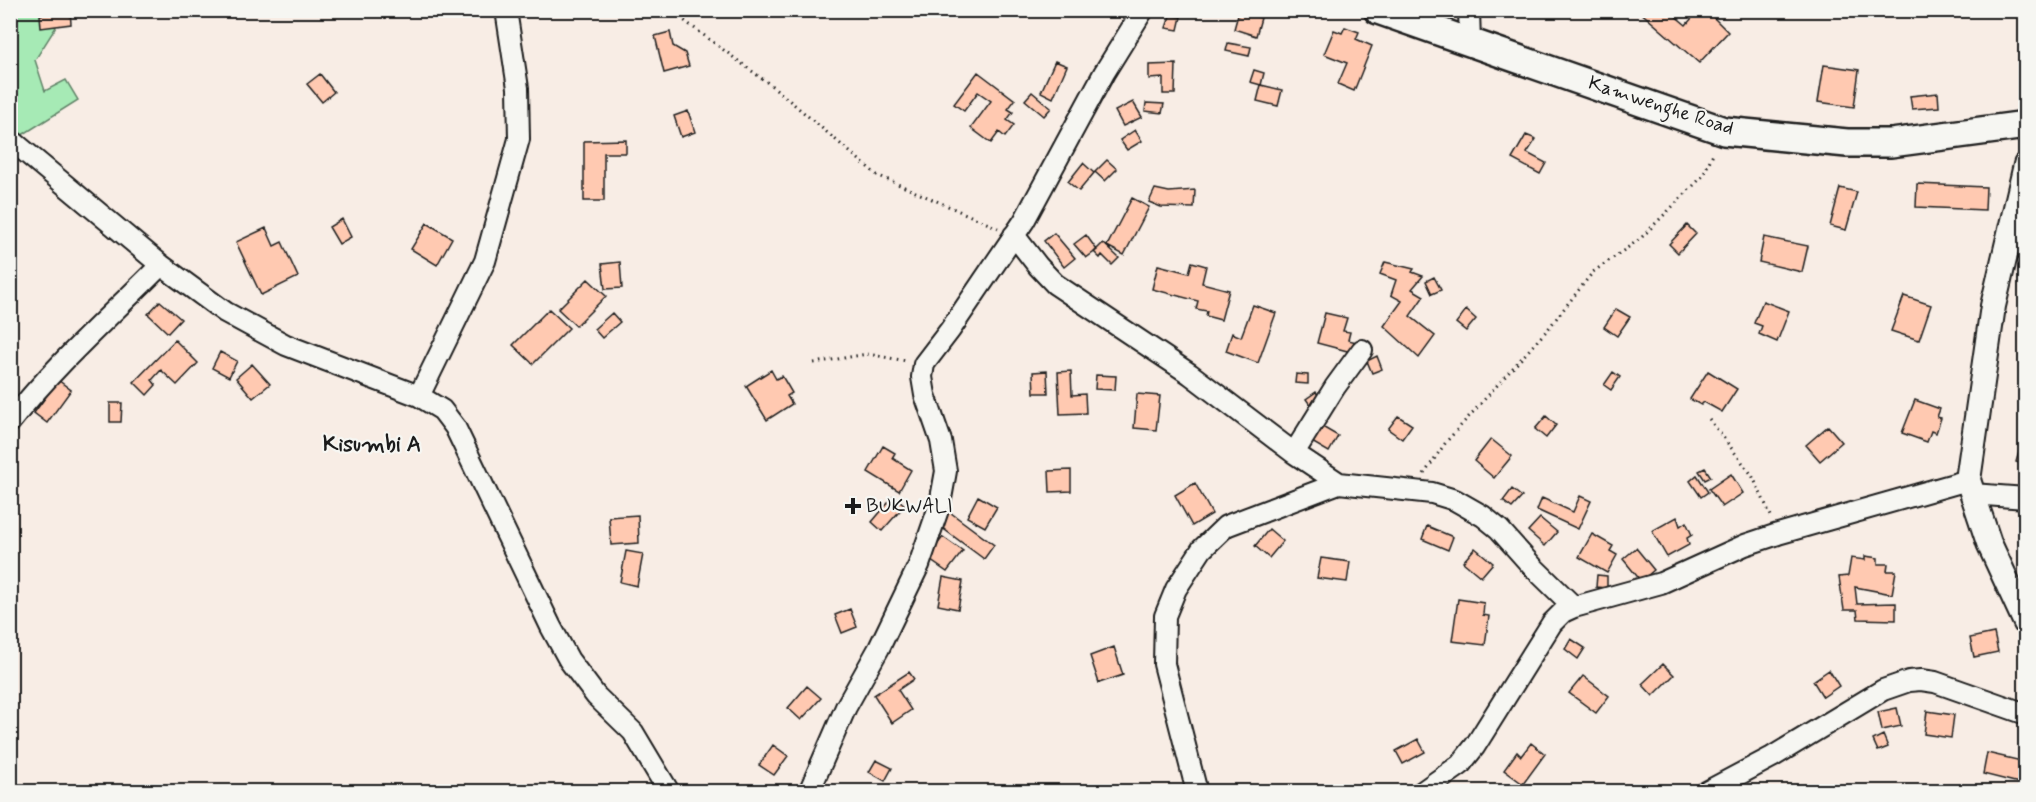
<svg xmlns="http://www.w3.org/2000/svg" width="2036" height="802" font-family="Mynerve,sans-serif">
  <rect width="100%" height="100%" fill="#f8ede5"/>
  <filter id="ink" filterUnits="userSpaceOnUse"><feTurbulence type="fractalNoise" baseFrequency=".0167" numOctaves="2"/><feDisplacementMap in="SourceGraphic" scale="12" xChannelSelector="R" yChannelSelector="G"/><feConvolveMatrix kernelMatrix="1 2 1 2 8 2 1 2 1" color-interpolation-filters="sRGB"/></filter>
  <g filter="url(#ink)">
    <path fill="#a6eab5" stroke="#618368" stroke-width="1.5" d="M10 11H48L56 27 35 60 45 91 66 80 78 100 19 137 11 130Z"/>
    <path fill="#ffc9b1" stroke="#1c1c1c" stroke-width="1.5" d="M70 10 71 24 41 28 40 15Z
      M162 10H175L176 14H162Z
      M1638 10H1668L1686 25 1699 10H1706L1728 32 1699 63Z
      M1239 11 1261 18 1256 36 1234 29Z
      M1170 16 1181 17 1178 30 1166 28Z
      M1345 27 1359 32 1356 39 1372 46 1354 91 1338 84 1347 63 1324 54 1334 30 1342 33Z
      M670 32 673 46 685 53 689 66 664 73 655 36Z
      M1228 43 1251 47 1249 56 1226 51Z
      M1055 61 1067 66 1053 98 1041 92Z
      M1176 64 1175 94H1163V78L1149 79V65Z
      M1824 65 1859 70 1854 107 1818 102Z
      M1254 70 1264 73 1261 85 1250 82Z
      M978 72 1015 100 1008 109 1013 112 1007 120 1014 125 1005 137 999 132 991 143 971 128 991 101 978 92 964 111 954 104Z
      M320 74 334 92 322 102 307 84Z
      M1261 85 1282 90 1278 106 1257 101Z
      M1032 92 1051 108 1044 116 1025 100Z
      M1938 93 1939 107 1912 109 1910 96Z
      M1133 102 1142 117 1123 126 1115 111Z
      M1146 103 1164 104 1162 113 1145 111Z
      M688 111 695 132 681 137 674 116Z
      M1135 130 1142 141 1127 150 1120 140Z
      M1526 135 1536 139 1527 153 1546 163 1540 174 1512 159Z
      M626 140V153H604V201H584V141Z
      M1107 160 1117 169 1105 181 1095 172Z
      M1083 163 1094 173 1079 191 1068 182Z
      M1917 184 1986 187 1985 210 1916 207Z
      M1840 188 1857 192 1846 230 1830 226Z
      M1155 189 1169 192 1195 190 1194 208 1161 207 1149 202Z
      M1132 198 1149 207 1124 255 1107 246Z
      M342 219 351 237 339 244 329 227Z
      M427 223 452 238 437 265 411 249Z
      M1687 225 1696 234 1678 253 1669 244Z
      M266 228 274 246 282 242 298 277 261 295 236 242Z
      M1054 233 1075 258 1064 267 1044 241Z
      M1086 235 1097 250 1086 258 1074 244Z
      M1764 237 1808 246 1802 272 1759 262Z
      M1103 243 1119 258 1112 265 1102 255 1100 258 1094 252Z
      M620 262 622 288 605 289 602 264Z
      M1192 262 1206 266 1202 283 1229 290 1221 320 1206 316 1207 311 1196 309 1198 301 1152 289 1158 265 1189 273Z
      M1385 262 1414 269 1412 272 1423 276 1412 289 1424 296 1410 316 1435 336 1419 358 1384 326 1402 301 1391 295 1396 280 1380 274Z
      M1434 277 1441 290 1432 294 1426 281Z
      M588 279 606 296 576 326 558 309Z
      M1904 296 1931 305 1919 340 1891 331Z
      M160 301 181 319 168 333 148 314Z
      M1763 301 1789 311 1777 342 1759 334 1762 326 1754 323Z
      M1253 305 1276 313 1258 363 1226 351 1232 333 1241 337Z
      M549 309 569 328 533 364 513 345Z
      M1616 309 1630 317 1617 336 1604 327Z
      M1466 310 1476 319 1466 331 1456 323Z
      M612 313 620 322 602 338 594 329Z
      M1325 313 1347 318 1343 331 1350 332 1348 340 1357 342 1355 353 1317 343Z
      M175 340 198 363 177 385 161 370 152 380 156 385 147 395 134 382Z
      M220 352 237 361 229 377 212 368Z
      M1377 356 1382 369 1372 373 1367 361Z
      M252 364 270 384 253 398 236 378Z
      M771 370 776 379 782 376 792 393 787 396 792 404 767 420 746 386Z
      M1047 371 1048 393H1034L1033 372Z
      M1071 371 1072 395 1085 394 1086 413 1060 414 1058 372Z
      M1708 371 1737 389 1722 412 1704 402 1701 405 1690 399Z
      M1613 372 1620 377 1611 390 1604 385Z
      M1296 374 1308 375V384L1295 383Z
      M1096 375 1116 376 1115 390 1095 389Z
      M58 380 71 390 47 423 34 413Z
      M1316 392 1321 399 1311 406 1306 399Z
      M1137 394 1160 396 1156 430 1134 428Z
      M1915 400 1940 409 1937 417 1941 418 1936 433 1931 431 1927 442 1902 433Z
      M110 403H122L121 422H110Z
      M1398 416 1412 425 1402 439 1388 429Z
      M1546 416 1556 425 1546 438 1535 429Z
      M1319 425 1338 436 1329 452 1310 441Z
      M1828 426 1842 442 1820 461 1806 445Z
      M1491 439 1512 456 1494 478 1474 461Z
      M2023 439 2026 440V465L2016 462Z
      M883 446 895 453 892 458 911 470 899 491 868 472Z
      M1705 468 1711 477 1705 480 1699 471Z
      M1071 470V491L1050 492 1049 471Z
      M1731 474 1743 493 1722 507 1709 489Z
      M1697 475 1708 492 1701 497 1690 481Z
      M1195 483 1212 514 1192 526 1175 495Z
      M1512 489 1522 497 1512 508 1503 501Z
      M894 496 905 505 882 531 872 522Z
      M978 496 997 507 985 527 967 517Z
      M1580 496 1591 501 1578 529 1537 510 1542 498 1573 512Z
      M947 510 994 545 984 559 937 524Z
      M638 515 639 543 611 545 609 517Z
      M1677 517 1680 526 1686 522 1692 535 1687 538 1689 545 1667 557 1652 531Z
      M1540 518 1557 532 1545 546 1528 531Z
      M1427 526 1453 537 1448 550 1422 539Z
      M1269 529 1283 541 1269 558 1255 546Z
      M1592 534 1613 546 1610 551 1617 555 1607 573 1579 557Z
      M943 537 963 551 947 572 927 558Z
      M1475 548 1493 563 1481 577 1463 562Z
      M1636 548 1654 570 1641 581 1623 559Z
      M626 551 643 554 637 586 620 582Z
      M1865 556 1878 558V564H1888L1887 571H1896L1892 594 1855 587 1857 604 1896 603V620L1858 619 1857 610H1844L1839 577 1848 576 1851 558 1865 560Z
      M1321 558 1350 562 1347 582 1317 578Z
      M1597 575 1607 576V588L1596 587Z
      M943 577 963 581 958 609 938 605Z
      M1458 599 1484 603 1483 615 1489 616 1485 645 1452 641Z
      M850 609 857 627 842 633 835 615Z
      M1994 633 1998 652 1974 657 1970 638Z
      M1571 639 1585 648 1578 659 1565 649Z
      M1114 647 1123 675 1099 683 1090 656Z
      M1663 664 1674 675 1653 696 1642 684Z
      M1829 670 1839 686 1823 697 1813 681Z
      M909 672 914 679 898 690 911 710 892 723 874 695Z
      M1583 676 1609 696 1596 713 1569 693Z
      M807 686 821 698 801 720 788 708Z
      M1897 708 1901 726 1882 730 1878 712Z
      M1927 711 1954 715 1951 738 1924 734Z
      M1883 735 1888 747 1878 751 1873 740Z
      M1418 739 1425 752 1403 764 1396 751Z
      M1531 743 1545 754 1523 784 1504 770 1517 752 1521 756Z
      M773 745 788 756 774 775 759 765Z
      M1987 753 2026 762 2023 784 1983 774Z
      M876 760 892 768 885 781 869 772Z"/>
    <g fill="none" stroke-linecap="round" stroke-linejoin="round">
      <defs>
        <path id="minor" d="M1469 10 1470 42
          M10 139 161 265 225 312 286 345 419 396 442 410 455 427 551 627 569 660 596 696 633 732 669 792
          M1014 235 1038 266 1055 284 1190 374 1294 453 1339 483
          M419 396 485 261 519 139 518 88 506 10
          M10 422C55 365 110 316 161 265
          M1294 453 1335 387 1362 350
          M1972 494 2026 498
          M809 792 846 707 879 648 919 565 940 504 946 471 941 441 925 395 922 377 924 364 950 330 1024 221 1104 73 1143 10
          M1197 792 1164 664 1165 616 1176 589 1202 549 1226 526 1339 483 1432 493 1455 500 1483 516 1499 529 1532 566 1574 607
          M1422 792 1460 765 1475 746 1552 623 1563 612 1574 607 1661 583 1745 545 1778 534 1968 480
          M1706 792 1772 757 1883 690 1909 681 1921 680 1935 682 2026 714"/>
        <path id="tertiary" d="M2026 165 1993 306 1968 480 1989 543 2026 623"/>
        <path id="secondary" d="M1378 10 1724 131 1847 143H1891L2026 125"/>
      </defs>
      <use href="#minor" stroke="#1c1c1c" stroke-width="24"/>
      <use href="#tertiary" stroke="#1c1c1c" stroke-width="28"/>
      <use href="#secondary" stroke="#1c1c1c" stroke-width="32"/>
      <path stroke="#1c1c1c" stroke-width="3" stroke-dasharray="1.5 4.5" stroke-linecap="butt" d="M670 10 776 89 877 175 998 228
        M814 363 867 354 907 361
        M1709 419 1752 475 1772 518
        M1424 474 1446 442 1548 329 1593 272 1640 239 1703 176 1714 151"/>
      <use href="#minor" stroke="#f6f6f2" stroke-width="20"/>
      <use href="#tertiary" stroke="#f6f6f2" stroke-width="24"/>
      <use href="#secondary" stroke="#f6f6f2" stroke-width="27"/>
    </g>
  </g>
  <path fill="#1c1c1c" stroke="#f6f6f2" stroke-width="2" d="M850 497h6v6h6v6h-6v6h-6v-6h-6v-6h6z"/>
  <g text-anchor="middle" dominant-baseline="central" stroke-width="4.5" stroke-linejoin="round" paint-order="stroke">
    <g font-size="20" fill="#1c1c1c" stroke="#f6f6f2">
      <text transform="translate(1661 106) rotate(18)">Kamwenghe Road</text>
    </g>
    <g font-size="20" fill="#1c1c1c" stroke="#f6f6f2" text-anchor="start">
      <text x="866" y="506">BUKWALI</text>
    </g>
    <g font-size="22" font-weight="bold" fill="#1c1c1c" stroke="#f6f6f2">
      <text x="372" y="445">Kisumbi A</text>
    </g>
  </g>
  <rect width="2036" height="802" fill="none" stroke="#f6f6f2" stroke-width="36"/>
  <rect x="18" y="18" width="2000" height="766" fill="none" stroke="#1c1c1c" stroke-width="2" filter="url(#ink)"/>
</svg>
